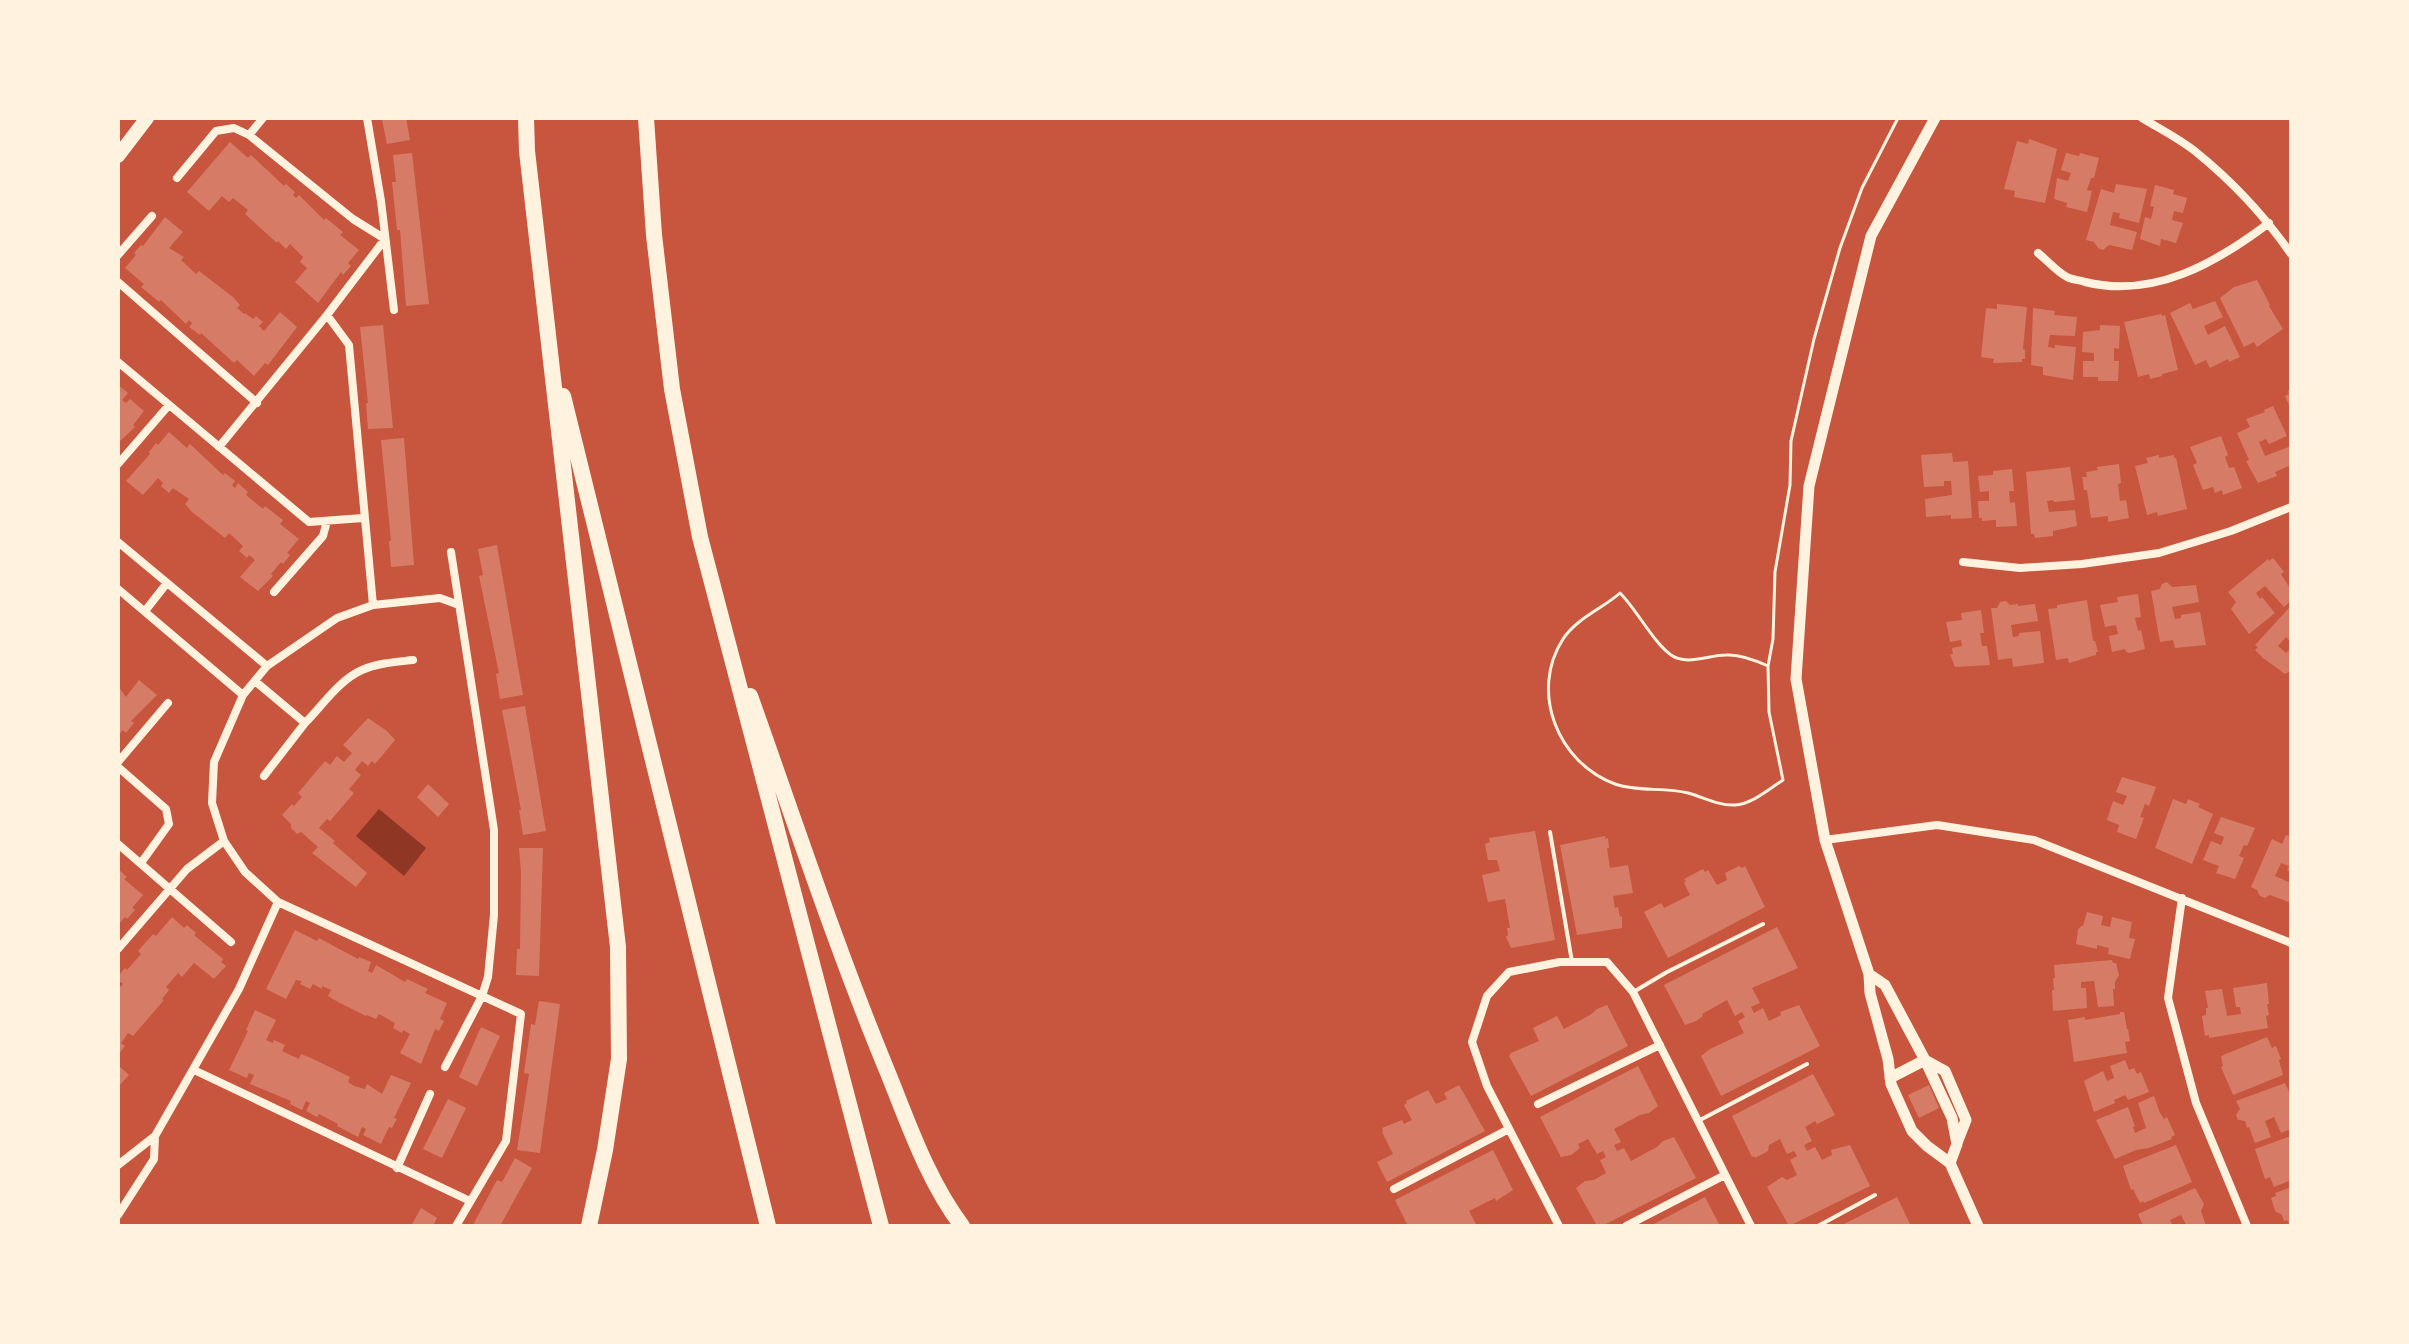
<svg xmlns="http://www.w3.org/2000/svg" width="2409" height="1344" font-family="Lora,serif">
  <rect width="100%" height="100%" fill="#c8553d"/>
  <path fill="#8f3625" d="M379 809 426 848 404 876 356 836Z"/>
  <path fill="#d67c66" d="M384 118H406L410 140 387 144 382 120Z
    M2029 139 2057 149 2045 203 2014 197 2015 191 2004 189 2017 141 2028 144Z
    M230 142 248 158 251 155 284 186 286 184 295 192 293 195 296 198 299 195 324 220 326 218 343 232 340 235 359 250 348 263 351 266 343 275 341 272 318 303 295 282 307 268 300 262 303 257 290 244 286 249 278 241 277 243 245 214 248 210 233 198 229 202 222 196 209 211 187 192Z
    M412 153 429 304 406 306 400 230H397L392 182H396L393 155Z
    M2066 153 2079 156 2080 153 2099 158 2094 178H2091L2087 190 2092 191 2087 212 2066 207 2067 203 2054 199 2057 178 2068 181 2071 173 2061 170Z
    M2116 184 2147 189 2139 223 2119 218 2120 213 2113 212 2110 225 2137 232 2132 250 2109 245 2103 250 2098 248 2094 242 2086 240 2101 189 2114 193Z
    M2155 185 2174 190 2173 194 2187 198 2183 213 2174 211 2172 220 2183 223 2176 243 2161 239 2160 246 2140 239 2145 217 2151 219 2154 207 2150 206Z
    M165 217 183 232 169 248 184 257 181 260 196 274 199 271 233 297 240 305 237 308 244 314 245 313 253 319 256 316 263 322 259 326 264 331 280 312 297 327 268 365 265 363 254 376 237 360 234 363 201 333 200 335 189 327 192 323 189 320 186 324 161 300 159 302 141 287 144 284 125 268 136 255 134 253 141 245 143 246Z
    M2257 280 2270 305 2269 306 2283 329 2257 347 2254 342 2244 347 2220 298 2234 287Z
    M2215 301 2223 317 2204 326 2208 335 2225 326 2240 357 2229 362 2228 359 2210 368 2206 360 2195 365 2170 313 2190 303 2193 309Z
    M1997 304 2027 307 2023 349 2025 350V359H2022V362L1993 363 1994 359 1981 357 1986 308 1997 309Z
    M2033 308 2055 311 2054 315 2077 317 2075 336 2050 335 2048 347 2055 348V345L2076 347 2073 380 2043 375V367L2031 365Z
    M2161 314 2162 316 2165 315 2178 370 2162 374V376L2150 379 2149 374 2138 377 2124 322Z
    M383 325 393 428 368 429 366 403H368L360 327Z
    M2100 325 2120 326 2119 349 2114 348V361H2119L2118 381H2098V377H2083V361H2094V353L2082 352 2083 332 2100 330Z
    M118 385 128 393 122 400 126 403 130 399 144 411 133 425 135 427 118 443Z
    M2291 389V410L2285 396 2289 394 2288 391Z
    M2273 406 2287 436 2269 444 2266 439 2259 442 2265 456 2291 446V465L2275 472 2277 476 2258 483 2246 461 2249 460 2237 433 2250 427 2246 419 2265 412 2264 410Z
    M169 432 187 448 190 444 223 475 225 473 235 481 232 485 235 488 238 483 248 492 246 495 263 509 265 506 283 520 280 524 299 539 287 553 290 555 283 564 281 562 271 574 273 576 258 591 240 577 255 560 249 555 247 558 239 551 243 546 229 533 225 538 192 512 185 504 189 499 173 488 169 493 161 486 163 483 158 478 143 495 126 481 150 454 149 452 156 443 158 445Z
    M2221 436 2228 455 2225 457 2229 468 2234 467 2242 488 2223 495 2222 490 2215 493 2213 487 2203 490 2193 465 2197 463 2190 447Z
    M404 438 414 565 391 567 389 541H391L381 440Z
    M1952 453 1953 462 1968 461 1972 518 1951 519V515L1926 517 1925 499 1952 495 1951 481H1944V486L1924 487 1921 455Z
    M2159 455V458L2174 455V458H2176L2187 509 2158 516 2157 512 2147 515 2135 466 2148 463 2146 458Z
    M2119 464 2121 483 2118 484 2120 501 2126 500 2129 518 2108 522V516L2091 518 2087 490H2084L2082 477H2087L2086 472 2098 470 2097 467Z
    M2070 467 2075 500 2054 502 2053 500 2047 501 2049 512 2075 510 2077 526 2053 531V536L2035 538 2034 534H2031L2026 472Z
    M2012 469 2014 491H2009L2010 503 2015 502 2017 526 1996 527V520L1982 521V518H1979L1978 501H1989V491L1980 492 1978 476 1993 475V471Z
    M497 545 523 695 500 699 496 674 499 673 479 576 483 575 478 549Z
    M2273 558 2284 572 2281 574 2291 590V601L2284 607 2265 586 2256 593 2260 599 2262 597 2275 613 2249 634 2231 609 2236 602 2228 592 2268 559 2269 561Z
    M2167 582 2172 587 2196 585 2199 602 2172 607 2175 619 2181 618V615L2200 612 2206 645 2175 648 2173 640 2160 642 2151 591 2160 589 2162 584Z
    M2138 594 2141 617 2135 618 2138 631 2141 630 2145 649 2130 653 2126 652 2125 649 2112 652 2109 636 2118 634 2116 625 2105 627 2100 605 2118 602 2117 597Z
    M2087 600 2093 641H2095L2098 652H2096V655L2069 663 2068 658 2056 660 2048 609 2057 608V605Z
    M2006 601 2010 605 2018 604V606L2035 604 2038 621 2011 625 2013 637 2019 636V633L2040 631 2044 663 2013 667 2012 658 1998 660 1991 608H1997L2000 602Z
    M2289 608 2291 610V642L2286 637 2278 646 2286 653 2291 648V671L2285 674 2263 658 2255 650 2258 647 2255 645Z
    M1981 610 1984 633H1980L1982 646H1987L1990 665 1955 667 1950 654H1953L1952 648 1962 646 1961 640 1950 642 1946 622 1962 620 1961 613Z
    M139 680 157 695 131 721 134 723 126 733 123 730 118 736V686L126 697Z
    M525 706 546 831 523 835 519 810H521L502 710Z
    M368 718 387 731 395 740 375 764 372 761 368 766 362 761 355 770 361 775 349 789 354 793 330 821 327 819 319 828 335 841 333 843 367 873 356 887 312 853 318 847 301 832 297 834 291 828V824L282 815 292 804 294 806 302 797 298 793 325 761 330 765 337 756 344 762 352 753 343 745Z
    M2122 777 2156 787 2149 806 2145 804 2140 817 2144 818 2136 839 2117 832 2119 825 2107 820 2113 801 2123 805 2127 796 2116 792Z
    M428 784 449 804 438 817 417 797Z
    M2173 799 2186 804 2188 799 2200 804 2198 807 2213 814 2192 864 2155 848Z
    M2221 817 2255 828 2247 846 2244 845 2239 856 2244 858 2235 879 2216 873 2219 866 2203 860 2211 841 2221 845 2224 837 2214 833Z
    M1535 831 1555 940 1511 948 1506 937 1508 935 1507 928H1510L1505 899 1488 902 1482 875 1500 871 1497 860H1488L1485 844 1490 842 1489 838Z
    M2286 835 2291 837V872L2287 870 2289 866 2281 863 2275 876 2291 883V903L2270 895 2265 898 2260 896 2257 890 2251 887 2272 839 2282 844Z
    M1605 836V839L1608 838 1609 848H1607L1610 868 1628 865 1633 893 1613 896 1615 908 1618 907 1620 917 1622 916V928L1577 935 1560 845Z
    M519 848H543L539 976 516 975 517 949H520L521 873Z
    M1739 866 1742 868 1745 866 1765 907 1668 958 1644 912 1661 903 1664 908 1690 895 1684 883 1686 881 1684 879 1703 869 1705 872 1708 870 1717 885 1727 880 1725 873Z
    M118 869 127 877 124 879 143 895 132 908 135 910 127 919 125 917 118 925Z
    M2087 912 2103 916 2101 925 2110 927 2112 917 2132 922 2129 938 2135 939 2130 959 2108 954 2109 948 2097 945V949L2076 944 2078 930 2081 926H2083Z
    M172 917 184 928 187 925 196 933 194 935 223 959 221 962 226 966 214 979 194 963 182 977 178 973 166 987 169 990 162 999 164 1000 133 1036 128 1033 126 1036 121 1043 125 1046 118 1055V986L120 987 123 984 118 980V976L125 968 127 970 141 954 138 951 153 934 156 936Z
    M1777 927 1798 968 1752 988 1760 1003 1751 1007 1754 1013 1763 1008 1769 1021 1781 1015 1780 1012 1799 1005 1820 1046 1721 1096 1701 1056 1710 1049 1744 1033 1738 1021 1745 1017 1742 1012 1735 1016 1727 1000 1702 1014 1703 1016 1696 1021 1685 1025 1664 985Z
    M295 930 317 941 319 938 358 959 359 957 371 962 368 971 372 973 376 965 405 982 407 979 428 989 425 993 447 1003 440 1019 444 1021 439 1031 435 1029 421 1064 400 1053 410 1034 403 1030 402 1033 393 1028 395 1023 379 1014 376 1019 367 1015 366 1016 338 1002 328 996 331 990 322 986V989L313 984 310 989 300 984 302 981 296 980 286 999 266 989Z
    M2112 960 2113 963H2116L2119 975 2115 982V989H2113L2114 1006 2098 1007 2094 981 2081 982V988H2086L2087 1008 2053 1011 2052 990H2054L2053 978H2055L2054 965Z
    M2267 983 2269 1004H2267L2269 1015 2266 1016 2268 1028 2209 1038V1035L2205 1036 2202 1016 2206 1015V1008H2208L2205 991 2222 989 2227 1016 2241 1014 2240 1007H2236L2233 988Z
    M539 1001 560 1004 540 1153 517 1150 529 1074 524 1073 531 1024 535 1025Z
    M1607 1005 1628 1046 1531 1096 1509 1056 1511 1053 1539 1041 1533 1028 1557 1016 1564 1029 1590 1015 1597 1009Z
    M255 1010 276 1020 266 1040 273 1043 274 1040 285 1045 282 1051 299 1059 301 1054 311 1058 350 1077 348 1082 354 1086 365 1089 367 1084 382 1094 391 1075 411 1083 394 1118 397 1119 392 1128 389 1127 381 1144 363 1135 366 1129 362 1127 358 1137 337 1126 338 1124 319 1114 317 1117 306 1111 310 1103 306 1101 302 1110 290 1104 291 1101 250 1084 254 1075 249 1073 247 1078 229 1070 248 1031 246 1030Z
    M2120 1012H2124L2127 1029H2128L2130 1041 2125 1042 2127 1053 2074 1062 2068 1020 2085 1017V1020L2120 1014Z
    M481 1027 500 1036 477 1086 459 1077Z
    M2267 1037 2272 1048 2276 1046 2281 1059 2279 1060 2283 1075 2233 1095 2221 1067 2223 1066 2221 1056Z
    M2125 1060 2129 1070 2134 1068 2137 1074 2141 1072 2149 1092 2128 1100 2125 1095 2114 1100 2115 1103 2094 1112 2084 1081 2103 1071 2107 1081 2114 1078 2110 1066Z
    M118 1065 129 1075 118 1087Z
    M1638 1066 1658 1106 1649 1113 1640 1115 1614 1129 1621 1142 1614 1145 1617 1151 1624 1148 1631 1161 1657 1147 1663 1141 1674 1137 1696 1178 1602 1226H1597L1576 1188 1585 1181 1594 1180 1606 1173 1600 1160 1606 1157 1603 1151 1597 1154 1588 1139 1578 1144 1580 1148 1571 1155 1561 1157 1540 1117Z
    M1813 1074 1835 1115 1817 1124 1815 1121 1805 1127 1812 1141 1804 1145 1807 1151 1815 1147 1822 1160 1832 1155 1831 1150 1850 1145 1870 1186 1789 1226 1767 1187 1782 1177 1787 1180 1797 1175 1790 1160 1797 1156 1794 1151 1787 1154 1780 1139 1769 1145 1768 1151 1755 1158 1754 1156 1752 1157 1732 1116Z
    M2285 1083 2291 1096V1129L2281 1133 2274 1117 2265 1121 2271 1137 2255 1143 2249 1127 2247 1128 2245 1121 2238 1120 2236 1115 2240 1109 2236 1101Z
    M1459 1085 1485 1131 1387 1182 1377 1162 1393 1154 1382 1132 1383 1131 1382 1128 1402 1120 1404 1124 1412 1120 1404 1105 1407 1103 1406 1101 1428 1090 1436 1104 1447 1099 1444 1093Z
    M1929 1085 1939 1108 1919 1118 1908 1095Z
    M2154 1096 2160 1113 2164 1119 2167 1117 2175 1135 2171 1137 2172 1139 2149 1148 2136 1150 2115 1159 2096 1120 2128 1107 2135 1126 2133 1127 2135 1133 2146 1128 2138 1103Z
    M448 1099 466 1108 442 1158 423 1149Z
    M2291 1136V1180L2274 1187 2270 1177 2265 1179 2255 1149Z
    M2176 1145 2192 1182 2144 1203 2143 1201 2140 1203 2133 1189 2131 1190 2123 1166Z
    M1493 1150 1513 1190 1496 1201 1495 1198 1469 1211 1477 1226H1408L1395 1200Z
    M515 1158 532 1168 500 1226H476L474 1223 497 1180 502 1182Z
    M2291 1187V1226H2290L2287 1220 2284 1221 2282 1215 2275 1211 2271 1198 2276 1196 2275 1193Z
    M2195 1188 2204 1204 2201 1211 2206 1226H2187L2181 1215 2170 1220 2173 1226H2143L2138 1214Z
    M1705 1197 1720 1226H1650Z
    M1897 1197 1911 1226H1840Z
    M421 1208 437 1218 433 1226H411Z"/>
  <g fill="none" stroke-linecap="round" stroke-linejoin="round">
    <path stroke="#fff3e0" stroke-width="3" d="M1620 593C1637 610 1653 642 1671 655 1687 666 1708 655 1726 655 1740 654 1755 660 1768 666L1769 712 1783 780C1769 789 1752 804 1735 805 1719 806 1703 797 1688 793 1664 787 1637 792 1615 784 1558 763 1529 692 1563 639 1577 618 1602 609 1620 593Z
      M1768 666 1773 639 1775 572 1790 485 1791 441 1814 339 1840 248 1862 188 1898 118"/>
    <path stroke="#fff3e0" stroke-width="4" d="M1550 832 1572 962
      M1635 991 1667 972 1763 924
      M1700 1120 1807 1064
      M1818 1226 1875 1195"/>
    <path stroke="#fff3e0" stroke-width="8" d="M367 118 381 201 394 310
      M2142 118C2160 129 2180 139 2196 152 2233 182 2264 215 2291 254
      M249 135 263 118
      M177 178 216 131 234 128 249 135 353 219 385 239 327 315 219 447
      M2038 253C2047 260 2057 272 2067 277 2072 280 2080 280 2085 282 2154 299 2216 263 2269 223
      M118 255 152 216
      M118 282 257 403
      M327 315 349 345 373 605
      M118 362 309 522 363 518
      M118 464 169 405
      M118 542 267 666
      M1963 562 2020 568 2082 564 2159 553 2231 531 2291 507
      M118 589 243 695
      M274 592 323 536 327 521
      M145 611 167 583
      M255 681 305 723C322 706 339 680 362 670 378 663 396 662 413 660
      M118 762 168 703
      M118 767 166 809 169 824 141 863
      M264 776 305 723
      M1825 840 1937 825 2034 840 2291 943
      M118 844 231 942
      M2182 898 2168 998 2196 1103 2247 1226
      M278 902 521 1014 506 1141 456 1226
      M118 949 187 869 224 841
      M445 1067 482 996 488 977 494 915V830L451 552
      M194 1070 470 1201
      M1538 1104 1660 1045
      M118 1165 155 1136 239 989 278 902 245 872 224 841 212 803 214 762 243 695 267 666 337 618 373 605 440 598 459 605
      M397 1168 430 1094
      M1394 1189 1509 1129
      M118 1215 154 1159 155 1136
      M1559 1226 1487 1086 1472 1042 1487 996 1509 972 1560 962H1607L1633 992 1751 1226
      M1626 1226 1725 1175"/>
    <path stroke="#fff3e0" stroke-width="11" d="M1935 118 1871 236 1809 486 1796 679 1825 840 1869 974 1870 993 1888 1059 1891 1084 1912 1131 1927 1146 1950 1163 1978 1226
      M1869 974 1885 985 1925 1060 1952 1118 1957 1144 1950 1163
      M1890 1078 1925 1060 1945 1071 1966 1120 1957 1143"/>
    <path stroke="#fff3e0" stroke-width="14" d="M118 156 147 118"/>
    <path stroke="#fff3e0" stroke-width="16" d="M526 118 527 151 618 947 619 1059 605 1150 589 1226
      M646 118 654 235 672 389 700 537 881 1226
      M563 396 768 1226
      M750 696C795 822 837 950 888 1073 909 1125 928 1181 962 1226"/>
  </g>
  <rect width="2409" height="1344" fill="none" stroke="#fff3e0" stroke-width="240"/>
</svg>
